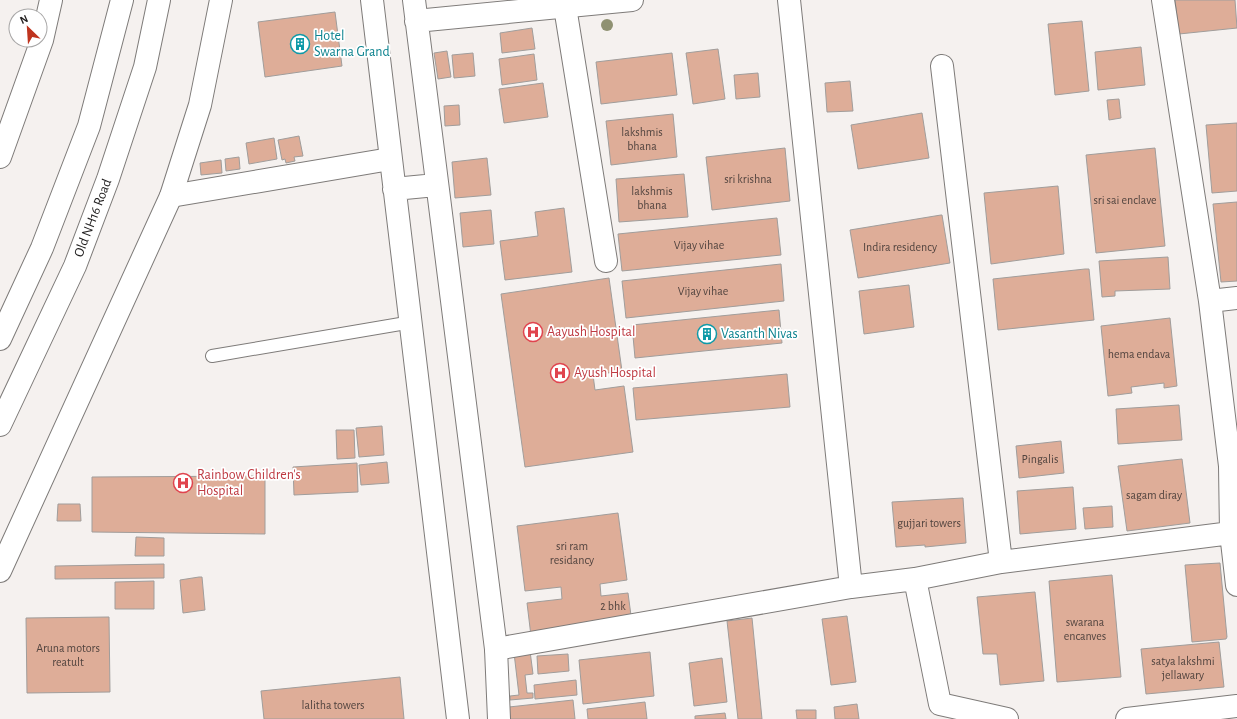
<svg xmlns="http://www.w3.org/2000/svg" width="1237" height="719" font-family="'Alegreya Sans',sans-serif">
  <rect width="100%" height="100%" fill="#f5f1ef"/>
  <path fill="#dead98" stroke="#a09d9b" d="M1175 0H1235L1237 28 1179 34Z
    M335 12 342 66 265 77 258 22Z
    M1082 21 1089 91 1055 95 1048 24Z
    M532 28 535 49 502 53 500 33Z
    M1141 47 1145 85 1098 90 1095 52Z
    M718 49 725 99 693 104 686 53Z
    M447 51 451 77 438 79 434 53Z
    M473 53 475 76 454 78 452 55Z
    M672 53 677 95 601 104 596 62Z
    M534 54 537 80 502 85 499 59Z
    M758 73 760 97 736 99 734 75Z
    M850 81 853 111 827 112 825 83Z
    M543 83 548 117 504 123 499 89Z
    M1119 99 1121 118 1109 120 1107 100Z
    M459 105 460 125 445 126 444 106Z
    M922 113 929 158 858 169 851 125Z
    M673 114 677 157 611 165 606 121Z
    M1237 123V191L1212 193 1206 125Z
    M299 136 303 156 294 157 295 161 286 163 285 159 282 160 278 140Z
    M274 138 277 159 249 164 246 143Z
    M785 148 790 201 712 210 706 157Z
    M1155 148 1165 246 1096 253 1086 155Z
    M239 157 240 169 226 171 225 159Z
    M487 158 491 195 455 198 452 162Z
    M221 160 222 173 201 175 200 163Z
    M684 174 688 217 619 222 616 179Z
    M1058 186 1064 254 991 264 984 193Z
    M1237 202V281L1221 282 1213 204Z
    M564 208 572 272 505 280 500 241 538 236 535 212Z
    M491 210 494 244 463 247 460 213Z
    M941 215H942L950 263 858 278 850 230Z
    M777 218 781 255 622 271 618 234Z
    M1168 257 1170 289 1115 291V296L1102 297 1099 261Z
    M781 264 784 301 626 318 622 281Z
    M1085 269H1089L1094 320 998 330 993 279Z
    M609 278 622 371 593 375 595 390 624 386 633 452 525 467 501 294Z
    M909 285 914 327 864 334 859 291Z
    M779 310 782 343 635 358 632 325Z
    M1170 318 1177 386 1164 388V383L1131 387 1132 393 1108 396 1101 326Z
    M787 374 790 407 636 420 633 388Z
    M1179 405 1182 440 1118 444 1116 409Z
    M382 426 384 455 359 457 356 428Z
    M336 430H354L355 458 337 459Z
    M1061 441 1064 473 1019 478 1016 446Z
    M1182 459 1190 523 1127 531 1118 466Z
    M387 462 389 483 361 485 359 465Z
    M357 463 358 492 294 495 293 467Z
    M265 476V534L92 532V477Z
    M1073 487 1076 529 1020 534 1017 491Z
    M963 498 966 543 925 547V545L896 547 892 502Z
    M58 504H80L81 521H57Z
    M1112 506 1113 527 1085 529 1083 508Z
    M618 513 627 580 600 584 601 596 628 593 632 623 531 636 527 603 562 599 561 587 525 591 517 526Z
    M136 537 164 538V556H135Z
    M1220 563 1227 637 1226 639 1192 642 1185 565Z
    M164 564V578L55 579V566Z
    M1112 575 1121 677 1057 682 1049 581Z
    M199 577H202L205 610 183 613 180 580Z
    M154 581V609H115V582Z
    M1035 592 1044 681 1000 685 997 654H983L977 597Z
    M847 616 856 682 831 685 822 619Z
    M109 617 110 692 27 693 26 618Z
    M752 618 762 719H738L727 621Z
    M1219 642 1224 687 1146 694 1141 649Z
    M530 651 533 674 525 675 527 693H533V698L510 700V696L519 695 514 653Z
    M650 652 654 696 583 704 579 660Z
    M568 654 569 671 538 674 537 656Z
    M722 658 727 702 694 706 689 663Z
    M400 677 404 719H264L261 691Z
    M576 680 577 695 535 699 534 685Z
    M573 700 575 719H510L509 707Z
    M645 702 647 719H588L587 709Z
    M857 704 859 719H835L834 707Z
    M796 710H816V719H797Z
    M725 713 726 719H695V716Z"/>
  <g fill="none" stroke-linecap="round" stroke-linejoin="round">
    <defs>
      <path id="lane" d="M212 356 412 322"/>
      <path id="street" d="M789 0 851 587
        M565 7 606 261
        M942 66 1001 562
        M171 196 390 159
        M1210 301 1237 298
        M1237 532 1231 533 1237 585
        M915 579 940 704 1007 719
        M496 649 851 587 915 579 1001 562 1231 533 1230 466 1210 301 1163 0
        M1127 719 1237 706"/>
      <path id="secondary" d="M372 0 458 719
        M414 0 496 649 499 719
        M416 21 632 0
        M0 157 42 40 51 0
        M394 189 436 185
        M0 571 171 196 200 105 221 0"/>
      <path id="primary" d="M0 339 42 248 89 126 122 0
        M0 425 75 266 108 179 145 67 159 0"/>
    </defs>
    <use href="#lane" stroke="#7e7b79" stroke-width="14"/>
    <use href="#street" stroke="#7e7b79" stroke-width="24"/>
    <use href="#secondary" stroke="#7e7b79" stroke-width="24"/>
    <use href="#primary" stroke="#7e7b79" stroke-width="24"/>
    <use href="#lane" stroke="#fff" stroke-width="12"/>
    <use href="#street" stroke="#fff" stroke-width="22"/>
    <use href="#secondary" stroke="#fff" stroke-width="22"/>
    <use href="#primary" stroke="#fff" stroke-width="22"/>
  </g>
  <circle fill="#8f9172" cx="607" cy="25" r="6"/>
  <defs>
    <symbol id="building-ring" viewBox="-11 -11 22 22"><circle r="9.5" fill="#fff" stroke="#0f9aa8" stroke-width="1.5"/><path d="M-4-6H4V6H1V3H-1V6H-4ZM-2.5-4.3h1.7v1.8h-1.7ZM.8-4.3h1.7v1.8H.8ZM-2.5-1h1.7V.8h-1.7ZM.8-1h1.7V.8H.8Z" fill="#0f9aa8"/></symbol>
    <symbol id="hospital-ring" viewBox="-11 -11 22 22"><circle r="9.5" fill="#fff" stroke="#e0444e" stroke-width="1.5"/><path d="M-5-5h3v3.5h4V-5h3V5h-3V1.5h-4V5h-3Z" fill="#e0444e"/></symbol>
  </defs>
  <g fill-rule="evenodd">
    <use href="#building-ring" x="289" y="33" width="22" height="22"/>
    <use href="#hospital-ring" x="522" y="321" width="22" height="22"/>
    <use href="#building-ring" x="696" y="323" width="22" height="22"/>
    <use href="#hospital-ring" x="549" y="362" width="22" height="22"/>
    <use href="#hospital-ring" x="172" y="472" width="22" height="22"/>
  </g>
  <g text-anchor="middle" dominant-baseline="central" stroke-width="3.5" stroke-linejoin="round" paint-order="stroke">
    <g font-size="12" fill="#52443f">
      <text x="642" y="132">lakshmis<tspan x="642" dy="14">bhana</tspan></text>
      <text x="748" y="179">sri krishna</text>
      <text x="652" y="191">lakshmis<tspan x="652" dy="14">bhana</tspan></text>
      <text x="1125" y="200">sri sai enclave</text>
      <text x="699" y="245">Vijay vihae</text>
      <text x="900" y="247">Indira residency</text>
      <text x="703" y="291">Vijay vihae</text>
      <text x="1139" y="354">hema endava</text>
      <text x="1040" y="459">Pingalis</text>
      <text x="1154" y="495">sagam diray</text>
      <text x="929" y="523">gujjari towers</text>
      <text x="572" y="546">sri ram<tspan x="572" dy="14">residancy</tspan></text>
      <text x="613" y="606">2 bhk</text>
      <text x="1085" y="622">swarana<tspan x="1085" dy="14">encanves</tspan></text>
      <text x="68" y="648">Aruna motors<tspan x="68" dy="14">reatult</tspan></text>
      <text x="1183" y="661">satya lakshmi<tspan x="1183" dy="14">jellawary</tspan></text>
      <text x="333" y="705">lalitha towers</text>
    </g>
    <g font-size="14" fill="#0d838f" stroke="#fff" text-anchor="start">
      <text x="314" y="36">Hotel<tspan x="314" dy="16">Swarna Grand</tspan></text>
      <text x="721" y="334">Vasanth Nivas</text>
    </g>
    <g font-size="14" fill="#232121" stroke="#fff">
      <text transform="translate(93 218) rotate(-69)">Old NH16 Road</text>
    </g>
    <g font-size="14" fill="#be3a42" stroke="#fff" text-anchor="start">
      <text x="547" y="332">Aayush Hospital</text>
      <text x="574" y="373">Ayush Hospital</text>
      <text x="197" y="475">Rainbow Children's<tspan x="197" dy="16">Hospital</tspan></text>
    </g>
  </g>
  <g transform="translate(28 28) rotate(335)"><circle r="19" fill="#ffffff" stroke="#a7a6a6"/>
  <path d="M0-3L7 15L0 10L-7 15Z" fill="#bf341f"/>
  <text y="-6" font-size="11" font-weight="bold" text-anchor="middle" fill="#232121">N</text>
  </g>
</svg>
